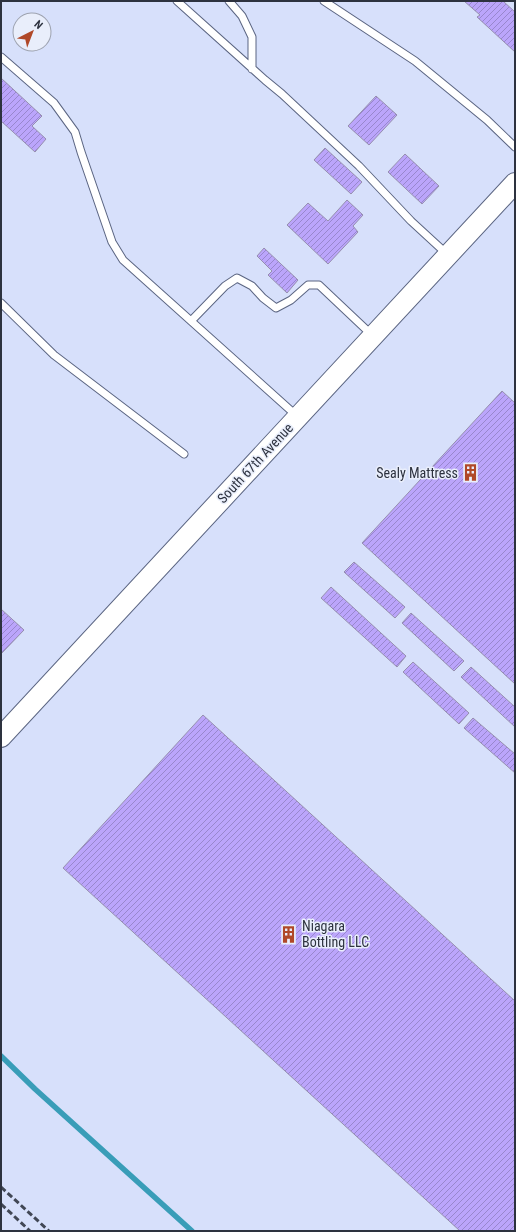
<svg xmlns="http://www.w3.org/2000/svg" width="516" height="1232" font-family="'Roboto Condensed',sans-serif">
  <defs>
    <pattern id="building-hatch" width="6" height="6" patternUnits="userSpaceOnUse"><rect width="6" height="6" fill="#bba5fb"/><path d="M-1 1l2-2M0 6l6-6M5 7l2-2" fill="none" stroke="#9887cd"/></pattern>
  </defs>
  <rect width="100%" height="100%" fill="#d7e0fb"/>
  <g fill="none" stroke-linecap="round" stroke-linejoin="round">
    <path stroke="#399db8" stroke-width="5.5" d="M1 1056 35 1089 192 1231"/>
  </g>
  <path fill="url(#building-hatch)" stroke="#968faf" d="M464 1H503L515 12V52L477 17 480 15Z
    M1 78 42 116 32 126 46 139 35 152 1 121Z
    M376 96 397 115 369 145 348 126Z
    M325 148 362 182 351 194 314 160Z
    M405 154 439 186 422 204 388 172Z
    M347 200 363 215 353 226 358 232 328 264 287 225 308 203 328 221Z
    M264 248 298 280 287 293 268 275 272 271 257 256Z
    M502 391 515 403V684L362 543Z
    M354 562 405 607 395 618 344 572Z
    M331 587 406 656 397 667 321 598Z
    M1 609 24 630 1 654Z
    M411 613 464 661 454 671 402 623Z
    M413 662 469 713 459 724 403 672Z
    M471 667 515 707V727L461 677Z
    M203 715 515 1001V1231H460L63 868Z
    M473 718 515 754V773L464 728Z"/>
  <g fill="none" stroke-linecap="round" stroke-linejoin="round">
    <defs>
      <path id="lane" d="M177 1 265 80 282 94 359 166 411 221 448 255
        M229 1 242 16 252 37V69
        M324 1 415 61 487 120 515 147
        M1 57 54 103 75 132 81 152 112 242 123 260 298 417
        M1 303 54 355 184 454
        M191 321 225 286 237 278 252 286 263 298 276 308 291 300 308 285H319L373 336"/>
      <path id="secondary" d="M1 737 515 183"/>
    </defs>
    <use href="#lane" stroke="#5b6582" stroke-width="9"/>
    <use href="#secondary" stroke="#5b6582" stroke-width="22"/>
    <use href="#lane" stroke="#fff" stroke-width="7"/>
    <use href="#secondary" stroke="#fff" stroke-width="20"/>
    <path stroke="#414755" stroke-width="3" stroke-dasharray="6 3" stroke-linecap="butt" d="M1 1187 49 1231
      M1 1204 30 1231"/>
  </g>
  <defs>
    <symbol id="building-bare" viewBox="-9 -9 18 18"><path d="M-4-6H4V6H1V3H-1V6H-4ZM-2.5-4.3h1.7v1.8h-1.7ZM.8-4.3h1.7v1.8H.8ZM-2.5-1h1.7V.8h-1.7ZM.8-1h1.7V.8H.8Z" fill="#b04828" stroke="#e9eefb" stroke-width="2.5" paint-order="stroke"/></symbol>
  </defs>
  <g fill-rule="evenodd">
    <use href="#building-bare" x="458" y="460" width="25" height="25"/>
    <use href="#building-bare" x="276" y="922" width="25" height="25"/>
  </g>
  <g text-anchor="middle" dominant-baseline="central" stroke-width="3" stroke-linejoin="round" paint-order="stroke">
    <g font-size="14" fill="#2d323f" stroke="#e9eefb">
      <text transform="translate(255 463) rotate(-47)">South 67th Avenue</text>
    </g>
    <g font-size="14" fill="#2d323f" stroke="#e9eefb" text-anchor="end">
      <text x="458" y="473">Sealy Mattress</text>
      <text x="302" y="926" text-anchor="start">Niagara<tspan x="302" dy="16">Bottling LLC</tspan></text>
    </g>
  </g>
  <rect width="516" height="1232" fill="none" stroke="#2d323f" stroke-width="4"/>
  <g transform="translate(32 32) rotate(42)"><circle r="19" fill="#e9eefb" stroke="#9ea3b0"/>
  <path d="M0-3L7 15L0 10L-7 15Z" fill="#b04828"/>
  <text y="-6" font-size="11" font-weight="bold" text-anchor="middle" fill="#2d323f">N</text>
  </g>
</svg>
